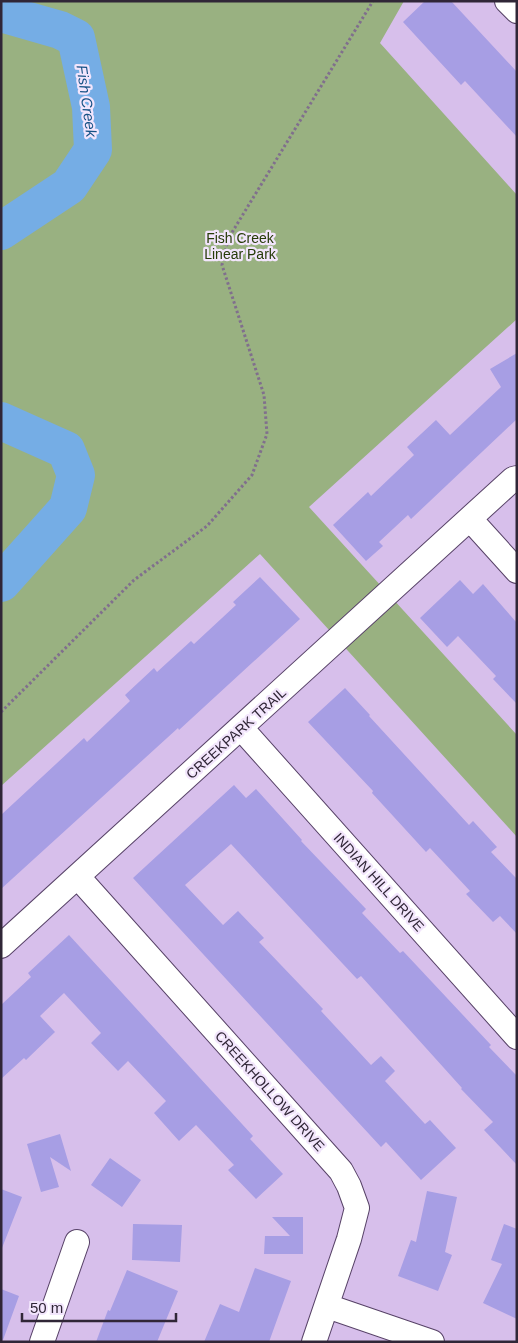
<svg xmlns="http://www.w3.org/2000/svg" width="518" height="1343" font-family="Arial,sans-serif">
  <rect width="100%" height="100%" fill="#d7bfeb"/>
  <path fill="#99b181" d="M1 1H404L380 43 517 195V319L309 507 517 735V837L260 554 1 786Z"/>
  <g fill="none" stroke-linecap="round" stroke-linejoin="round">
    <path stroke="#75ade5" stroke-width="38" d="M1 12 4 14 60 30 76 38 91 107 93 150 69 186 1 231
      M1 421 66 450 76 475 68 508 1 583"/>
  </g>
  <path fill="#a79ee4" d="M425 1H451L517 72V137L465 81 461 85 403 22Z
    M517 353V419L411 519 408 515 379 542 383 546 366 561 333 525 368 492 371 496 414 455 407 447 436 420 450 435 501 387 490 369Z
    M260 577 300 619 179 730 178 728 1 889V815L84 738 87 742 130 701 125 695 154 668 157 672 191 641 194 644 236 605 233 602Z
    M460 580 473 594 483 584 517 623V704L493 679 496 676 458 636 447 647 420 618Z
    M345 688 370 715 369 716 469 825 473 821 497 847 491 852 517 879V934L500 916 493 922 466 894 470 891 430 848 426 852 372 793 373 791 308 722Z
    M234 785 246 798 256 789 302 840 301 841 366 909 362 913 400 953 403 951 491 1045 489 1047 517 1076V1165L484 1130 493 1122 461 1089 462 1088 361 976 357 979 231 844 185 885 223 925 238 911 264 938 259 942 323 1009 321 1011 371 1065 381 1056 395 1071 385 1081 425 1124 430 1120 456 1148 421 1180 386 1142 381 1147 133 878Z
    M69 935 253 1136 250 1139 283 1174 256 1199 228 1170 234 1165 196 1125 179 1141 154 1113 166 1101 128 1061 118 1071 91 1043 101 1033 64 993 40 1016 55 1032 26 1060 24 1058 1 1079V1005L31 977 28 973Z
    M60 1134 71 1171 50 1157 59 1187 41 1192 27 1144Z
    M110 1158 141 1180 122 1207 91 1185Z
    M1 1189 22 1197 2 1248H1Z
    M427 1191 457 1197 445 1252 452 1255 438 1291 398 1276 411 1240 416 1242Z
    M272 1217H303V1254H264L265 1236H290Z
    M133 1224 182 1225 180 1262 132 1260Z
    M504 1224 517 1229V1319L483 1303 502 1264 491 1260Z
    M255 1268 291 1281 269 1342H204L220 1304 239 1312Z
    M127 1270 178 1291 157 1342H96L108 1310 110 1311Z
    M1 1289 19 1296 3 1340 1 1339Z"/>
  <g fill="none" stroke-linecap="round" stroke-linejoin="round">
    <defs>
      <path id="minor" d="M507 1 517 11
        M470 519 517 571
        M241 728 517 1037
        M78 877 341 1171 349 1186 357 1208 349 1239 314 1342
        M1 946 513 479 517 478
        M327 1306 432 1342
        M42 1342 77 1242"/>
    </defs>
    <use href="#minor" stroke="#574267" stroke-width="26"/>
    <path stroke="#806f8d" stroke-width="3" stroke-dasharray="2.5 2.5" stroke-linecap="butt" d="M1 712 134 580 207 526 252 475 267 434 264 395 222 265 228 239 373 1"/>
    <use href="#minor" stroke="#fff" stroke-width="24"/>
  </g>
  <g text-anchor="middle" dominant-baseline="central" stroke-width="4.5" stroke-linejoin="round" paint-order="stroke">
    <g font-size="14" fill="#263b08" stroke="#f2e5fc">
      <text x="240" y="238">Fish Creek<tspan x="240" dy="16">Linear Park</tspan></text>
    </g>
    <g font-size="14" fill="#302637" stroke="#f2e5fc">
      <text transform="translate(236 733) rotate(-42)">CREEKPARK TRAIL</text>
      <text transform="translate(379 882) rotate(48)">INDIAN HILL DRIVE</text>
      <text transform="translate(270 1091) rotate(48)">CREEKHOLLOW DRIVE</text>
    </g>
    <g font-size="15" font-style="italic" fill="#155185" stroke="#f2e5fc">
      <text transform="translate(87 101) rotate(82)">Fish Creek</text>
    </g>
  </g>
  <rect width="518" height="1343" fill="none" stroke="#302637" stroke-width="5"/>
  <path d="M22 1313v8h154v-8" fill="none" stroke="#302637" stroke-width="2.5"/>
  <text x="30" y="1313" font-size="15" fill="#302637" stroke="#f2e5fc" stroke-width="4" paint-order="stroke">50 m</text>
</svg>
